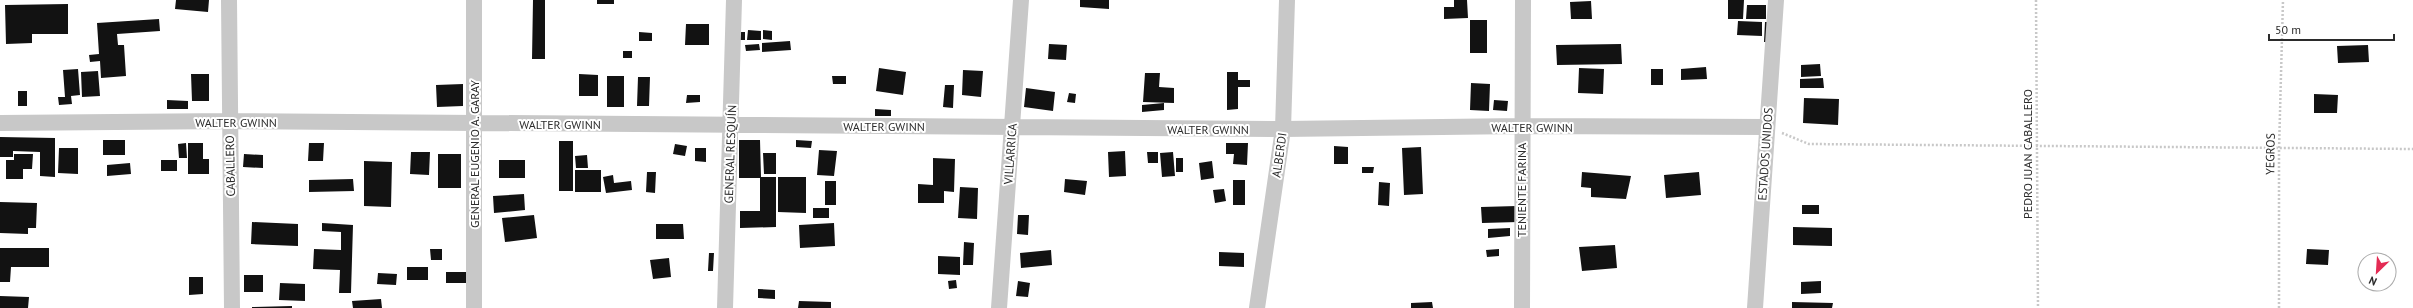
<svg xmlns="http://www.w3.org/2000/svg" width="2413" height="308" font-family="'PT Sans',sans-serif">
  <rect width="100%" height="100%" fill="#fff"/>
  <path fill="#121212" d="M176 0H209L208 12 175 9Z
    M533 0H545V59H532Z
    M597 0H614V4H597Z
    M1080 0H1109V9L1080 7Z
    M1454 0H1467L1468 18 1444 19V7H1454Z
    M1728 0H1744L1743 19H1728Z
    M1591 1 1592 19H1571L1570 2Z
    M68 4V34H32V43L6 44 5 5Z
    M1747 5H1766V19H1746Z
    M159 19 160 31 117 34 118 45H124L126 76 101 78 100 61 90 62 89 55 99 54 97 23Z
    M1470 20H1487V53H1470Z
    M1738 21 1762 22V36L1737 35Z
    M1765 22H1771V42H1764Z
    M686 24H709V45H685Z
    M748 30 761 31V40H747Z
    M763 30 772 31V40L763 39Z
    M639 32 652 33V41H639Z
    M738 32H745V40H738Z
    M790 41 791 50 762 52V43Z
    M759 44 760 50 746 51 745 45Z
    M1049 44 1067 45 1066 60 1048 59Z
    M1621 44 1622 64 1557 65 1556 45Z
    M2368 45 2369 62 2338 63 2337 46Z
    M623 51H632V58H623Z
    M1820 64 1821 76 1801 77V65Z
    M1706 67 1707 79 1681 80V69Z
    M879 68 906 72 903 95 876 91Z
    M1579 68 1604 69 1603 94 1578 93Z
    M78 69 80 95 71 96 72 104 59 105 58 97H65L63 70Z
    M1651 69H1663V85H1651Z
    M963 70 983 71 981 97 962 95Z
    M98 71 100 96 82 97 81 72Z
    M1227 72H1238V80H1250V87H1238V109L1227 110Z
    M1145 73H1160L1159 87 1174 88V103L1143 102Z
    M191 74H209V101H192Z
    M579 74 598 75V96H579Z
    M607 76H624V107H607Z
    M832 76H846V84H833Z
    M638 77H650L649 106H637Z
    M1823 78 1824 88H1800V79Z
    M1471 83 1490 84 1489 111 1470 110Z
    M463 84V106L437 107 436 85Z
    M945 85H954L953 108 943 107Z
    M1026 88 1055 92 1053 111 1024 107Z
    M18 91H27V106H18Z
    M1069 93 1076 94 1075 103 1067 102Z
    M2314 94 2338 95 2337 113H2314Z
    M687 95H700V102L686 103Z
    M1804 98 1839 99 1838 125 1803 123Z
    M167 100 188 101V109H167Z
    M1494 100 1508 101 1507 111 1493 110Z
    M1164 103V110L1142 112V105Z
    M875 109 891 110V116H875Z
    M0 137 55 138V177L40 176V152L13 151V157H0Z
    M103 140H125V155H103Z
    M739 140H760L761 177H776V227L740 228V211H760V178H739Z
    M796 140 812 141 811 148 796 147Z
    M559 141H573V191H559Z
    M186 143 187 158H179L178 144Z
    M188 143H203V159H209V174H188Z
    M309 143H324L323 161H308Z
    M1226 143H1248L1247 165 1233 164 1234 154H1226Z
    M675 144 687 146 685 156 673 154Z
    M1334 146 1348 147V164H1334Z
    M1421 147 1423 194 1404 195 1402 148Z
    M59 148H78V174L58 173Z
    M695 148H706V162L695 161Z
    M819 150 837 151 834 176 817 175Z
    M1125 151 1126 176 1109 177 1108 152Z
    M411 152H430L429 175 410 174Z
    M1147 152H1158V163H1148Z
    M1173 152 1175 176 1162 177 1160 153Z
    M763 153H776V174H764Z
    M14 154H33L32 169H23V179H6V160H14Z
    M244 154 263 155V168L243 167Z
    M438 154H461V188H438Z
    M587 155 588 168H576L575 156Z
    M933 158 955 159 954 192 944 191V203H918V184L933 185Z
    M1176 158H1183V172H1176Z
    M161 160H177V171H161Z
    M499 160H525V178H499Z
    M364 161 392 162 391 207 364 206Z
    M1212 161 1214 178 1201 180 1199 163Z
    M130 163 131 174 107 176V165Z
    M1362 167H1374L1373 173H1362Z
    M575 170H601V192H575Z
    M647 172H656L655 193 646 192Z
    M1582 172 1631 176 1626 199 1591 197V188L1581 187Z
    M1699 172 1701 195 1666 198 1664 175Z
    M613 175 614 183 631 181 632 190 606 193 603 177Z
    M778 177H806V213L778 212Z
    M353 179 354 191 309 192V180Z
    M1065 179 1087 181 1085 195 1064 192Z
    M1233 180H1245V205H1233Z
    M825 181H836V205H825Z
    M1379 182 1390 183 1389 206 1378 205Z
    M960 187 978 188 977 219 958 218Z
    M1224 189 1226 201 1215 203 1213 190Z
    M524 194 525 210 494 213 493 196Z
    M0 202 37 203 36 228H28V234L0 233Z
    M1802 205H1819V214H1802Z
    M1517 206 1518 222 1482 223 1481 207Z
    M813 208H829V218H813Z
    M534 215 537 238 505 242 502 218Z
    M1018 215H1029L1028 235 1017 234Z
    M252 222 298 224V246L251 244Z
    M322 223 353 225 351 293H339L340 270 313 269 314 249 341 250V232L322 231Z
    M834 223 835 246 800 248 799 225Z
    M656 224H683L684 239H656Z
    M1793 227 1832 228V246L1793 245Z
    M1510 228V236L1488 238V229Z
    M964 242 974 243 973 265H963Z
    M1615 245 1617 268 1582 271 1579 247Z
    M0 248H49V267H11L10 282H0Z
    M430 249H442V260H431Z
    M1499 249V256L1487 257 1486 250Z
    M2307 249 2329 250 2328 265 2306 264Z
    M1051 250 1052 265 1021 268 1020 253Z
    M1219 252 1244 253V267L1219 266Z
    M709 253H714L713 271H708Z
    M938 256 960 257V275L938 274Z
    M669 258 671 277 653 279 650 260Z
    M407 267H428V280H407Z
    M446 272H466V283H446Z
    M378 273 397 274 396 285 377 284Z
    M244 275H263V292H244Z
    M189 277H203V294L189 295Z
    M956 280 957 288 949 289 948 281Z
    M1018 281 1030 283 1028 297 1016 296Z
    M1821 281V293L1801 294V282Z
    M280 283 305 284V301L279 300Z
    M758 289 775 290V299L758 298Z
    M0 296 29 297 28 308H0Z
    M381 299 382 308H353L352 301Z
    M799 301 831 302V308H798Z
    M1432 302 1433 308H1411V303Z
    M1792 302 1833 303 1832 308H1792Z
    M292 306V308H252V307Z"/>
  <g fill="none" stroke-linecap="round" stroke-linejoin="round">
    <path stroke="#c8c8c8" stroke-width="2.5" stroke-dasharray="2 2" stroke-linecap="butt" d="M2036 0 2038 308
      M1782 133 1809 144 2413 149
      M2279 308V150L2283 0"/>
    <path stroke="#c8c8c8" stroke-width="16" d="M229 0 232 308
      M474 0V308
      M0 123 230 121 1283 129 1521 126 1767 127
      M725 308 734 0
      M999 308 1021 0
      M1257 308 1283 129 1287 0
      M1522 308 1523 0
      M1755 308 1776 0"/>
  </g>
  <g text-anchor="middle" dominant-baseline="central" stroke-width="4" stroke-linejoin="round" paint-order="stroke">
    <g font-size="12" fill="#2b2b2b" stroke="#fff">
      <text x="236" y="122">WALTER GWINN</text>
      <text x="560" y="124">WALTER GWINN</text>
      <text x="884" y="126">WALTER GWINN</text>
      <text x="1532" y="127">WALTER GWINN</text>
      <text x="1208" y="129">WALTER GWINN</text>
      <text transform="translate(474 154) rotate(-90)">GENERAL EUGENIO A. GARAY</text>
      <text transform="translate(730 154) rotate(-88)">GENERAL RESQUÍN</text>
      <text transform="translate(1010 154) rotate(-86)">VILLARRICA</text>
      <text transform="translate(1765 154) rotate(-86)">ESTADOS UNIDOS</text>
      <text transform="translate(2027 154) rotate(-90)">PEDRO JUAN CABALLERO</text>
      <text transform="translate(2270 154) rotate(-89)">YEGROS</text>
      <text transform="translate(1279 155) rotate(-82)">ALBERDI</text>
      <text transform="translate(230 166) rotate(-91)">CABALLERO</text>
      <text transform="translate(1521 190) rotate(-90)">TENIENTE FARINA</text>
    </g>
  </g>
  <g transform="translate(2377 272) rotate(205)"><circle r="19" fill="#ffffff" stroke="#aaaaaa"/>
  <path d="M0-3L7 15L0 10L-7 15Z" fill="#e42b54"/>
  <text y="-6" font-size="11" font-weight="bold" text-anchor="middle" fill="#2b2b2b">N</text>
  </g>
  <path d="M2269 34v6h125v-6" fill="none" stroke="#2b2b2b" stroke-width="2"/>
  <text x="2275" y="34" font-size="12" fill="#2b2b2b" stroke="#ffffff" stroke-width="3" paint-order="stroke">50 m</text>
</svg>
